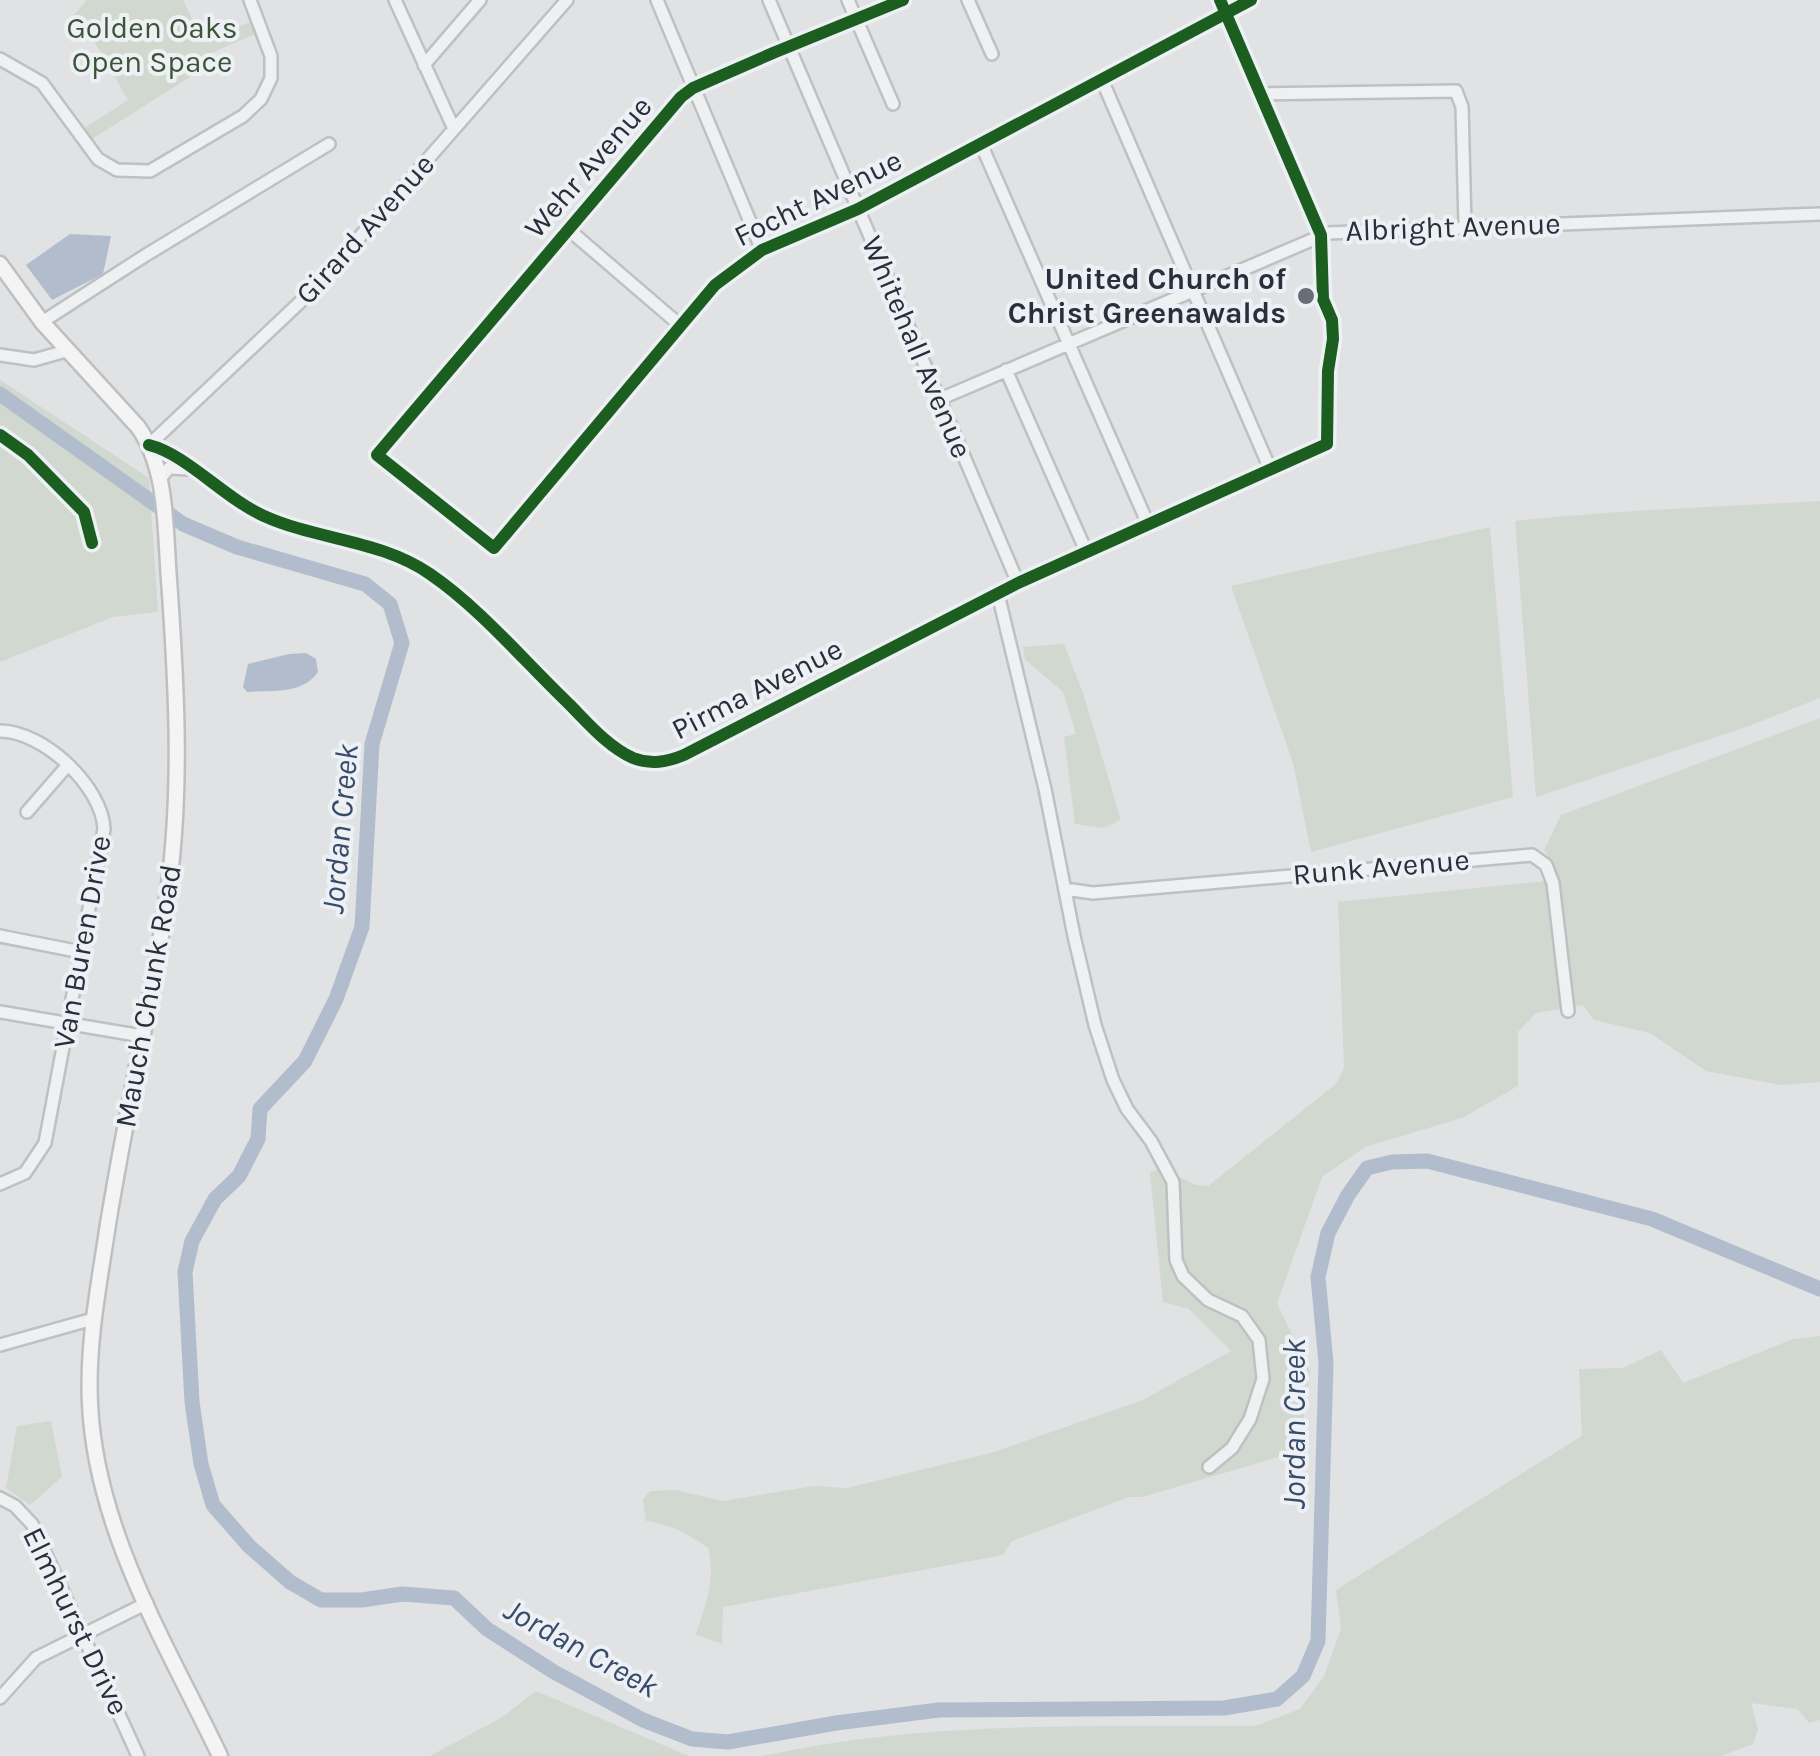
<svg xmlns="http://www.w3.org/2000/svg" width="1820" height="1756" font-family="Karla,sans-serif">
  <rect width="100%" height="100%" fill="#e0e2e4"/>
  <path fill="#d0d8d0" d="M87 0H183L203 42 250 22 255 34 209 54 204 68 92 139 83 129 128 100 99 49 74 15Z
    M0 380 149 478 158 612 113 617 0 662Z
    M1820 501V698L1749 726 1536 797 1515 521C1616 510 1718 507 1820 501Z
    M1490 527 1513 797 1311 852 1293 763 1231 586Z
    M1064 644 1083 693 1121 820 1103 828 1075 824 1064 737 1076 734 1063 692 1025 659 1023 647Z
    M1820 718V1082L1781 1085 1706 1071 1650 1033 1594 1020 1583 1005 1536 1013 1518 1032V1086L1462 1118 1365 1147 1322 1177 1277 1303 1310 1372 1299 1451 1142 1497H1129L1012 1541 1003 1555 723 1607 722 1644 696 1634C706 1605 716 1579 708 1548 688 1534 670 1524 646 1521L643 1499 650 1491 675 1490 723 1501 814 1486 847 1488 994 1452 1143 1400 1231 1351 1189 1309 1163 1302 1150 1173 1160 1168 1196 1185 1208 1186 1337 1083 1344 1068 1338 902 1556 880 1554 866 1544 850 1561 815Z
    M1820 1336V1720L1809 1723 1798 1709 1751 1703 1758 1729 1753 1744 1721 1756H763C925 1720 1091 1727 1256 1726L1300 1709 1324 1676 1341 1629 1336 1590 1582 1436 1579 1369 1623 1368 1661 1350 1683 1383 1793 1339Z
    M51 1421 62 1477 30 1505 6 1488 17 1426Z
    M536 1691 689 1756H430L501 1718Z"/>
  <path fill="#b1bdcc" d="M70 234 111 236 103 274 52 300 26 265Z
    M306 653 316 659 318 672C302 695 272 690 247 692L243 687 248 664 289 654Z"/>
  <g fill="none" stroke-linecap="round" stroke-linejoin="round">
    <path stroke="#b1bdcc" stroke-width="15" d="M0 394 183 524 237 547 365 584 390 604 402 643 372 744 362 927 336 999 305 1061 260 1109 258 1139 239 1176 215 1199 192 1241 185 1272 192 1402 201 1464 213 1505 249 1546 290 1582 321 1600H362L402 1594 454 1598 487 1629 554 1672 643 1720 692 1739 728 1742 836 1723 939 1710 1224 1708 1277 1699 1303 1676 1318 1641 1326 1363 1318 1277 1328 1233 1348 1195 1367 1168 1392 1162 1427 1161 1652 1219 1820 1289"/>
    <defs>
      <path id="minor" d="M395 0 454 129
        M657 0 762 250
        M769 0 1018 583
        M848 0 893 104
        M903 0 773 53 693 88 681 97 377 455 494 548 715 285 762 250 858 209 1251 0
        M968 0 992 54
        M0 59 42 83 98 159 117 170 150 171 243 116 261 99 271 78V56L250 0
        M424 65 480 0
        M1102 80 1271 471
        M1260 94 1456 91 1462 107 1465 225
        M981 144 1148 524
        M568 229 681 326
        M42 322 146 255 329 144
        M0 355 34 360 66 351
        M1006 370 1086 551
        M940 399 1328 233 1820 214
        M149 445C186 454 224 498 264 516 317 540 381 540 430 574 481 609 524 661 569 704 587 722 608 747 633 758 651 765 667 762 684 755L1018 583 1327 444 1328 371 1333 339 1332 320 1323 299 1321 235 1220 0
        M149 445 315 288 567 0
        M160 479 169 468 190 469
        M998 594 1045 789 1074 936 1095 1025 1113 1080 1127 1109 1151 1141 1173 1182 1176 1260 1183 1276 1208 1300 1242 1316 1259 1340 1263 1379 1250 1419 1232 1448 1209 1467
        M0 731C43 731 102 786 104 829L45 1143 25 1173 0 1184
        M27 812 67 766
        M1065 889 1093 893 1532 855 1546 865 1553 883 1568 1011
        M0 936 81 952
        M0 1012 142 1036
        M0 1345 93 1319
        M0 1498 15 1506 32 1524 138 1756
        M0 1698 36 1658 147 1603"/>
      <path id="major" d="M0 264 42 322 138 427C168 469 165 530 169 580 177 691 183 802 165 912 148 1016 125 1120 108 1224 99 1285 87 1343 90 1404 96 1531 167 1645 220 1756"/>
    </defs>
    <use href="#minor" stroke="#bec0c2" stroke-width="16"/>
    <use href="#major" stroke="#bdbfc1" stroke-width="19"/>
    <use href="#minor" stroke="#eff0f1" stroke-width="11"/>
    <use href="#major" stroke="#f4f4f5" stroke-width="14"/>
    <defs>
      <path id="cycleway" d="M903 0 773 53 693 88 681 97 377 455 494 548 715 285 762 250 858 209 1251 0
        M0 435 28 455 84 512 92 543
        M149 445C186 454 224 498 264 516 317 540 381 540 430 574 481 609 524 661 569 704 587 722 608 747 633 758 651 765 667 762 684 755L1018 583 1327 444 1328 371 1333 339 1332 320 1323 299 1321 235 1220 0"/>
    </defs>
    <use href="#cycleway" stroke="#edf0f4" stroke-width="19"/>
    <use href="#cycleway" stroke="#1b5e20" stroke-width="12"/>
  </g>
  <circle fill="#696e76" stroke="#edf0f4" stroke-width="4" cx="1306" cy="296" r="10"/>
  <g text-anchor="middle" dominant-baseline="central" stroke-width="8" stroke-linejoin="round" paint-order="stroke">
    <g font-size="30" fill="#3c5538" stroke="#edf0f4">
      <text x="152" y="28">Golden Oaks<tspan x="152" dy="34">Open Space</tspan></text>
    </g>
    <g font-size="30" fill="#292f3b" stroke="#edf0f4">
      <text transform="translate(588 167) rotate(-49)">Wehr Avenue</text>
      <text transform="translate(818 198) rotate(-26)">Focht Avenue</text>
      <text transform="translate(1453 227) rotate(-2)">Albright Avenue</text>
      <text transform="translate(365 229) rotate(-48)">Girard Avenue</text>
      <text transform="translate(917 347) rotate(67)">Whitehall Avenue</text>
      <text transform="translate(757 689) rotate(-27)">Pirma Avenue</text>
      <text transform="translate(1381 867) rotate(-5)">Runk Avenue</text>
      <text transform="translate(82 942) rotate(-80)">Van Buren Drive</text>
      <text transform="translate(148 996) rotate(-80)">Mauch Chunk Road</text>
      <text transform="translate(76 1621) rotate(64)">Elmhurst Drive</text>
    </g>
    <g font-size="30" font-weight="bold" fill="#292f3b" stroke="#edf0f4" text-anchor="end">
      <text x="1286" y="279">United Church of<tspan x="1286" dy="34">Christ Greenawalds</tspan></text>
    </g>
    <g font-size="32" font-style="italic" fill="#384c6a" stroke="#edf0f4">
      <text transform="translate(340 829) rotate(-85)">Jordan Creek</text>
      <text transform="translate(1294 1424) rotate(-90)">Jordan Creek</text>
      <text transform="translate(581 1648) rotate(29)">Jordan Creek</text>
    </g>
  </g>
</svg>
